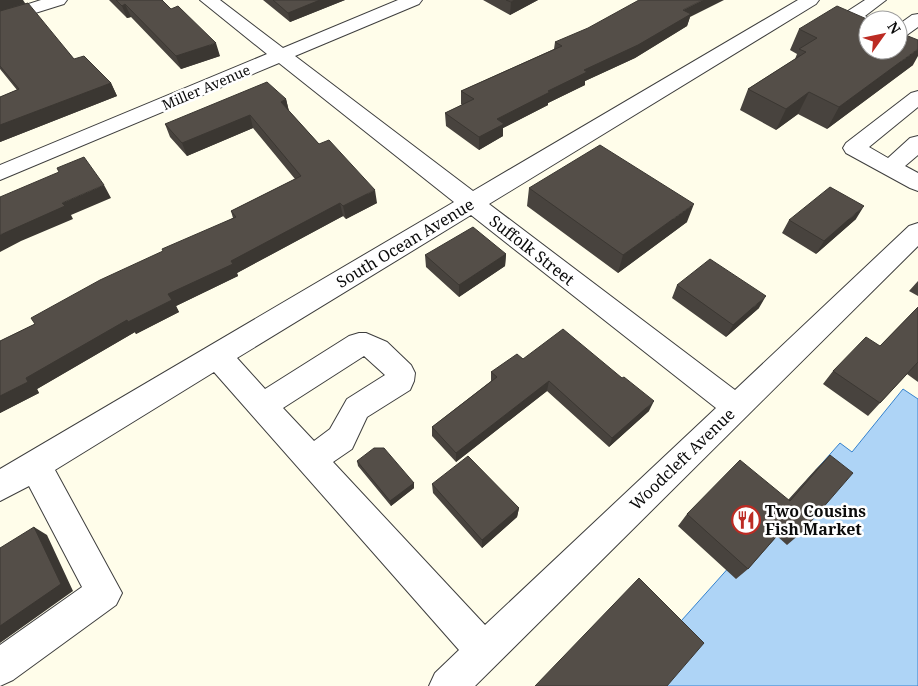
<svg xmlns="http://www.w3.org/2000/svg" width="918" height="686" font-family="'Noto Serif',serif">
  <rect width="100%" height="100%" fill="#fffdea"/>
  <path fill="#aed4f6" stroke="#3582ce" d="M903 389 918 399V686H623L840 443 852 452Z"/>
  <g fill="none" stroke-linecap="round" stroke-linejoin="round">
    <defs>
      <path id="minor" d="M41 0H67L64 4 0 24V13Z
        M200 0H220L283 48 398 0H422L419 4 295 56 473 191 798 0H819L816 4 489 204 735 390 909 226 918 223V246L475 686H429L435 673 459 650 214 372 55 470 122 593 116 605 13 680 0 686V645L82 587 29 486 0 501V469L454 202 279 63 0 180V165L267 54ZM471 215 716 408 485 625 333 462 352 449 367 417 410 390 414 381 415 373 411 365 387 342 366 333H359L349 336 265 389 237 358ZM364 356 385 375 347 399 330 429 314 441 283 408Z
        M865 0H886L865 16 874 20H868V29L848 21 845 17 848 11Z
        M918 14V27L904 37 898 38V25L912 15Z
        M918 91V107L869 147 888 158 910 138 918 136V155L905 166 918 173V191L910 188 846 153 843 148 846 143 911 93Z"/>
    </defs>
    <use href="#minor" stroke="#3e3e3e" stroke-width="2"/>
    <use href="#minor" fill="#fff" fill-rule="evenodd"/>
  </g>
  <path fill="#48433e" d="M0 0 25 3 74 59 111 83 117 96 0 142V97L17 90 0 69Z
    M109 0H162L220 56 181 69 131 17 127 18Z
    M263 0H345L290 22Z
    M483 0H538L510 15Z
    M690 17 687 26 635 58 585 81V85L548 103V105L503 128V136L479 150 446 126 445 113 462 105 461 104V91L554 49 555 42Z
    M799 29 913 65 827 129 798 114 776 130 740 110 748 89 795 59 797 54 790 50Z
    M286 99 289 111 319 144 377 203 346 219 343 216 237 273 238 276 176 306 179 312 136 334 135 332 37 389 39 393 0 413V341L35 324 233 218 231 211 295 179 253 128 187 156 170 137 165 124Z
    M529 188 687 222 618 273 527 206Z
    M856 219 816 254 782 233 789 220Z
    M506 254 505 266 459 297 426 267 425 255Z
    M918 281V296L909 291Z
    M677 285 759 308 726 337 672 298Z
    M918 307V382L907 374 880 403 868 416 823 384 833 371 880 346Z
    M523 359 649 411 609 447 547 391 456 462 432 436V427L491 381V372Z
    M830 455 801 533 787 545 777 536 748 569 736 579 678 526 687 514 788 500 816 469Z
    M357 461 414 483V488L391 506 358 466Z
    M432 484 519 508 517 517 482 548 433 493Z"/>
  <path fill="#3b3732" d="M0 0H23L25 3 0 11Z
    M320 0H345L290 22 288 13Z
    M515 0H538L510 15 511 2Z
    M703 0H724L690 17 687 26 635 58 585 81V85L548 103V105L503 128V136L479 150V137L497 119 548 91 683 10Z
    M125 4 131 17 127 18 122 6Z
    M216 43 220 56 181 69 176 56Z
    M918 49V56L913 65 827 129 839 107Z
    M111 83 117 96 0 142V125Z
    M809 92 798 114 776 130 786 109Z
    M286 99 289 112 281 102Z
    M250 115 253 128 187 156 182 143Z
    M104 185 111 198 71 215 73 219 21 241 0 252V235L62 203Z
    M375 190 377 203 346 219 343 206Z
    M340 203 343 216 237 273 238 276 176 306 179 312 136 334 135 332 37 389 39 393 0 413V396L26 378 168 294Z
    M694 204 687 222 618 273 623 255Z
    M864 206 856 219 816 254 824 241Z
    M506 254 505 266 459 297V285Z
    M766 296 759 308 726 337 733 325Z
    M549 381 547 391 456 462V453Z
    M654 401 649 411 609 447 612 438Z
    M414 483V488L391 506 390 501Z
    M519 508 517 517 482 548V540Z
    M34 527 47 535 73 591 0 643V626Z"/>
  <path fill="#544e48" stroke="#3b3732" d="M116 0H162L171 9 178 6 216 43 176 56 125 4 122 6Z
    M273 0H320L288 13Z
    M506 0H515L511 2Z
    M639 0H703L683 10 691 14 638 45 584 70 587 72 548 91 550 92 497 119 504 124 479 137 445 113 474 99 461 91 562 46 555 42 588 28Z
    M28 3 74 59 84 56 111 83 0 125V97L19 89 0 66V11Z
    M837 6 869 20H868V50H898V32L918 40V49L839 107 809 92 786 109 748 89 806 52 799 49 817 38 799 29Z
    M267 82 286 99 281 102 319 144 329 140 375 190 343 206 340 203 231 261 233 264 168 294 172 300 128 322 127 320 26 378 28 382 0 396V341L35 324 31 318 100 280 163 251 162 249 236 217 231 211 301 176 250 115 182 143 165 124Z
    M600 145 694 204 623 255 529 188Z
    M84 157 104 185 62 203 65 206 0 235V197L59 172 57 168Z
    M830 187 864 206 824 241 789 220Z
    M473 227 506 254 459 285 425 255Z
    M710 259 766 296 733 325 677 285Z
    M918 307V362L880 403 833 371 866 337 880 346Z
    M563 329 622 378 624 377 654 401 612 438 549 381 456 453 432 427 497 377 491 372 517 354 523 359Z
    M374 448H384L414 483 390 501 357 461Z
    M830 455 853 473 801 533 789 522 748 569 687 514 740 460 790 501Z
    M468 456 519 508 482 540 432 484Z
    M34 527 61 584 0 626V548Z
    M639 578 704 643 667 686H535Z"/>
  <defs>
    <symbol id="restaurant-ring" viewBox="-11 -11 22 22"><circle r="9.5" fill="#fff" stroke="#bc2b23" stroke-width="1.5"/><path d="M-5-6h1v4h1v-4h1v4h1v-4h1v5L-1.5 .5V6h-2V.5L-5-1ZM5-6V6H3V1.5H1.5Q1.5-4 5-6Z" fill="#bc2b23"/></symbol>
  </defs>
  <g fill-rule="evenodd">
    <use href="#restaurant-ring" x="730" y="504" width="32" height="32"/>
  </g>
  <g text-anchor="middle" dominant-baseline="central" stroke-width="5" stroke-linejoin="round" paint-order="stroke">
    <g font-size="14" fill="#0b0b0b" stroke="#fff">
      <text transform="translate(206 87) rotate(-23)">Miller Avenue</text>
    </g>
    <g font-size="16" fill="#0b0b0b" stroke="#fff">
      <text transform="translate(405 243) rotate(-31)">South Ocean Avenue</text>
      <text transform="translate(532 250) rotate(38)">Suffolk Street</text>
      <text transform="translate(682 459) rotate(-44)">Woodcleft Avenue</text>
    </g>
    <g font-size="16" font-weight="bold" fill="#0b0b0b" stroke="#fff" text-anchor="start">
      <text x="765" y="511">Two Cousins<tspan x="765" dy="18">Fish Market</tspan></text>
    </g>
  </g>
  <g transform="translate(883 35) rotate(57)"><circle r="24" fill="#ffffff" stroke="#9d9d9d"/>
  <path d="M0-4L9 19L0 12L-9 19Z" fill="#bc2b23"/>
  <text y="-8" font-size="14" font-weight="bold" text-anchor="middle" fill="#0b0b0b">N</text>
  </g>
</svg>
